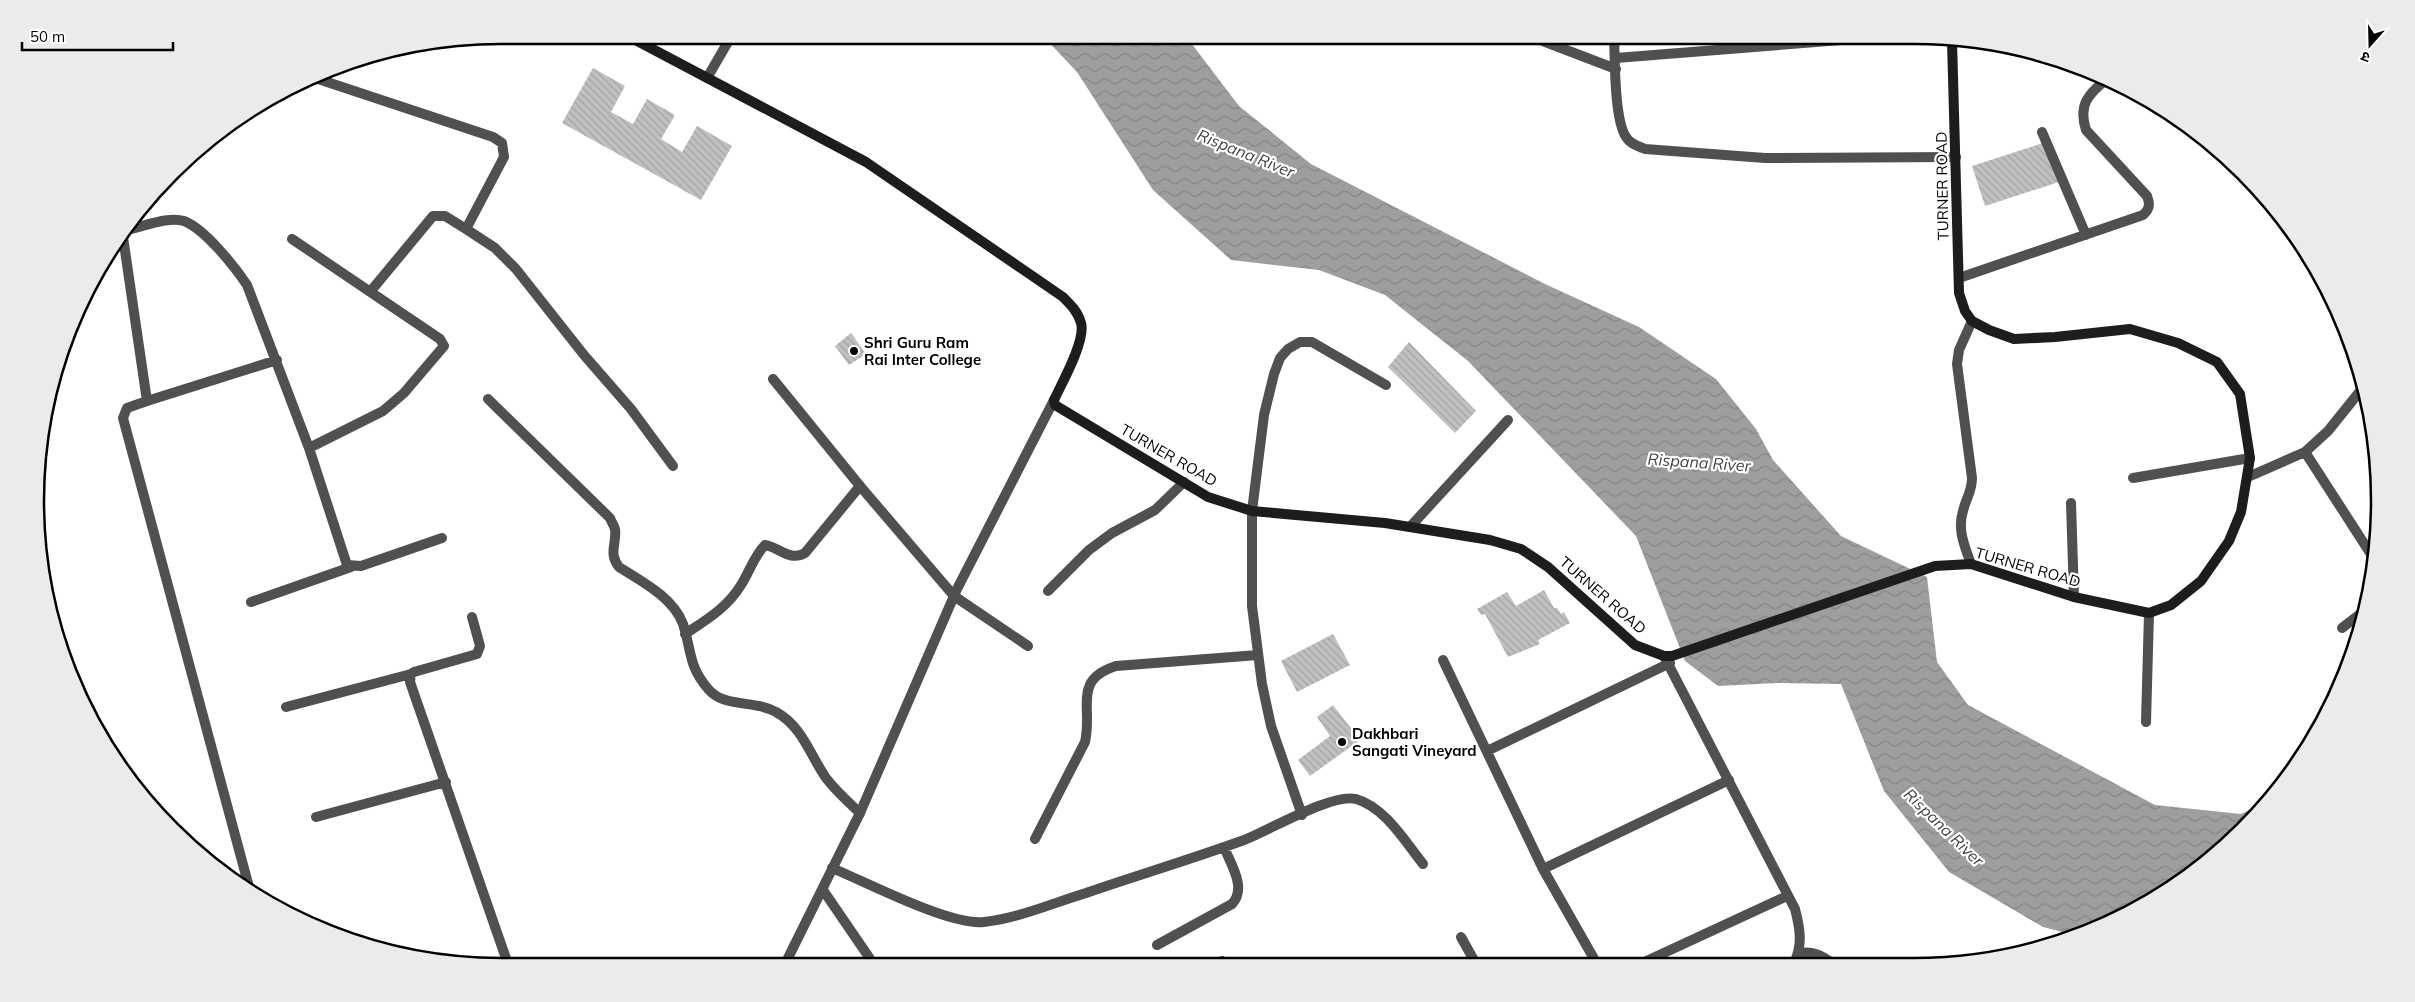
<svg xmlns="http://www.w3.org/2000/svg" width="2415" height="1002" font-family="Mulish,'Noto Sans Devanagari',sans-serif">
  <defs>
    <pattern id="water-waves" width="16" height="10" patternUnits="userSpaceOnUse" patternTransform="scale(1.25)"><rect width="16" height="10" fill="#9e9e9e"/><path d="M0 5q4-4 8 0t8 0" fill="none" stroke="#868686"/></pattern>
    <pattern id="building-back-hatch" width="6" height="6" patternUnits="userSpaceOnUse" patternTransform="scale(1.25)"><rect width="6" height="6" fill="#c0c0c0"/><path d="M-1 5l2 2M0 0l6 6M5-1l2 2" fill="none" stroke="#a3a3a3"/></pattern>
  </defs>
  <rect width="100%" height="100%" fill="#fff"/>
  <path fill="url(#water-waves)" d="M1042 35H1185L1239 106 1311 164 1545 284 1639 327 1716 379 1756 429 1773 460 1841 536 1927 577 1937 662 1968 705 2155 805 2241 814 2264 802 2221 852 2120 919 2070 934 2043 927 1949 872 1884 791 1841 684 1777 683 1718 686 1685 661 1636 536 1468 361 1385 295 1319 270 1231 260 1153 190 1077 72Z"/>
  <path fill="url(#building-back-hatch)" d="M593 68 625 86 611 112 633 124 647 99 675 115 661 139 682 152 697 126 732 146 701 200 562 123Z
    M2046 142 2059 182 1985 206 1972 166Z
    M851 333 866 354 849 365 835 346Z
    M1409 342 1476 411 1455 433 1388 367Z
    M1544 590 1554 608H1557L1561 614 1564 612 1570 623 1538 640 1540 644 1508 657 1485 614 1481 615 1477 609 1507 592 1516 606Z
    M1333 634 1350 665 1297 692 1281 661Z
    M1333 705 1360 740 1310 776 1298 760 1330 736 1317 717Z"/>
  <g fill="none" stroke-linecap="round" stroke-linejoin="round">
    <path stroke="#505050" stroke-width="10" d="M1527 35 1616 69
      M1614 35C1615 58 1614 119 1626 137 1630 144 1638 146 1645 149L1765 158 1956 157
      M1616 58 1905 35
      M773 379 860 486
      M1410 527 1508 420"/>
    <path stroke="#505050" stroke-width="10" d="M312 77 493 137 502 143 504 157 466 229 495 248 516 269 584 355 631 409 673 466
      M707 78 732 35
      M2042 132 2086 235
      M130 229C145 226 169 216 184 221 205 229 235 267 247 285L309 448 347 565 361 566 442 538
      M123 237 147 401 127 408 123 418 249 887
      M292 239 440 339 444 346 404 393 383 411 309 448
      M1959 278 2143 215C2150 209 2150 204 2147 196L2086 130C2078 105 2088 94 2107 79
      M370 292 433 216H445L466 229
      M488 399 610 518C611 521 614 525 615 529 617 544 608 553 619 567 641 581 673 597 683 624 692 652 688 666 709 690 725 708 756 700 776 712 802 726 810 755 826 778 836 791 848 802 860 813
      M147 401 277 360
      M2305 452 2376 562
      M2248 477 2305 452 2328 431 2365 385
      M2133 478 2250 458
      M2071 503 2074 597
      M1971 564C1965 547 1957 530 1963 511 1966 498 1972 492 1972 478L1957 364 1959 350 1972 321
      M1048 591 1089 550 1112 533 1155 510 1184 482
      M251 602 351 567
      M472 617 480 646 477 654 414 672 411 674 410 682 509 967
      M2342 628 2364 611
      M685 634C706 620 727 608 741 585 749 573 754 556 765 545 779 547 790 562 805 553L860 486 954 596 1028 646
      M1443 660 1543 869 1597 964
      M286 707 411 674
      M2146 722 2149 613
      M1487 751 1670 663
      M1302 815 1271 726 1262 684 1252 606V511L1264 415 1274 374 1280 358 1288 349 1300 342H1312L1386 385
      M316 817 446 782
      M1035 839 1085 742C1093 707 1072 680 1116 666L1258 655
      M832 868C866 882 950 926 984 922 1019 918 1053 903 1086 893 1138 875 1192 859 1244 840 1270 830 1332 793 1356 799 1385 807 1406 843 1423 864
      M1543 869 1729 780
      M823 890 875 966
      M1461 937 1476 964
      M1157 945 1232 904C1247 888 1231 865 1224 847
      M1799 953C1813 951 1821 955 1832 963
      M1222 961 1224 965
      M1640 964 1787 896"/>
    <path stroke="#505050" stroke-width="10" d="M1664 656 1795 909C1800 928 1803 945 1794 963
      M784 966 860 813 957 589 1054 400"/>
    <path stroke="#1d1d1d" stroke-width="10" d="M626 35 866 162 1063 297C1071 305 1078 312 1081 323 1086 340 1062 383 1054 400L1055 405 1208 497 1252 511 1385 523 1490 540 1521 549 1548 567 1635 645 1664 656H1672L1935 566 1971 564 2074 597 2149 613 2171 605 2201 581 2229 541 2241 512 2250 458 2240 394 2217 362 2178 343 2130 329 2055 337 2014 339 1989 330 1972 321 1965 311 1959 293 1952 41"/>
  </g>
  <g fill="#000" stroke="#fff" stroke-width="2">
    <circle cx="854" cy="351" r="5"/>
    <circle cx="1342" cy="742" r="5"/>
  </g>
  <g text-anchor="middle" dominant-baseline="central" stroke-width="4.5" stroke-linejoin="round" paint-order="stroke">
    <g font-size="15" fill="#000" stroke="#fff">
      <text transform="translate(1942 186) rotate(-91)">TURNER ROAD</text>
      <text transform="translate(1169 455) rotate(30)">TURNER ROAD</text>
      <text transform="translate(2028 567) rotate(16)">TURNER ROAD</text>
      <text transform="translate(1603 595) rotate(41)">TURNER ROAD</text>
    </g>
    <g font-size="15" font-weight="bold" fill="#000" stroke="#fff" text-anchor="start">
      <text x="864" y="342">Shri Guru Ram<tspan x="864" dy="17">Rai Inter College</tspan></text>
      <text x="1352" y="733">Dakhbari<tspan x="1352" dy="17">Sangati Vineyard</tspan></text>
    </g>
    <g font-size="16" font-style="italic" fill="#3f3f3f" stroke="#fff">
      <text transform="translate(1246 153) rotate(22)">Rispana River</text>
      <text transform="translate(1699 462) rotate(4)">Rispana River</text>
      <text transform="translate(1944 827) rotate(44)">Rispana River</text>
    </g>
  </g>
  <path d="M0 0H2415V1002H0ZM501 44H1914A457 457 0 0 1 2371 501V501A457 457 0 0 1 1914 958H501A457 457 0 0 1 44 501V501A457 457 0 0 1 501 44Z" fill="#ebebeb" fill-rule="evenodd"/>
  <path fill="none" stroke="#000" stroke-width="2.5" d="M501 44H1914A457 457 0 0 1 2371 501V501A457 457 0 0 1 1914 958H501A457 457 0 0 1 44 501V501A457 457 0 0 1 501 44Z"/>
  <g transform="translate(2370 45) rotate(200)" stroke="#ffffff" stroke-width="4" paint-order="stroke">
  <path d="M0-4L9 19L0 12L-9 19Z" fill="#000000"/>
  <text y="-8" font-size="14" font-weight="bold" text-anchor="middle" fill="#000000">उ</text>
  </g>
  <path d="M22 42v8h151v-8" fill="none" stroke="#000000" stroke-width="2.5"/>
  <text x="30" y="42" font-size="15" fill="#000000" stroke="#ffffff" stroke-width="4" paint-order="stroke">50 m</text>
</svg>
